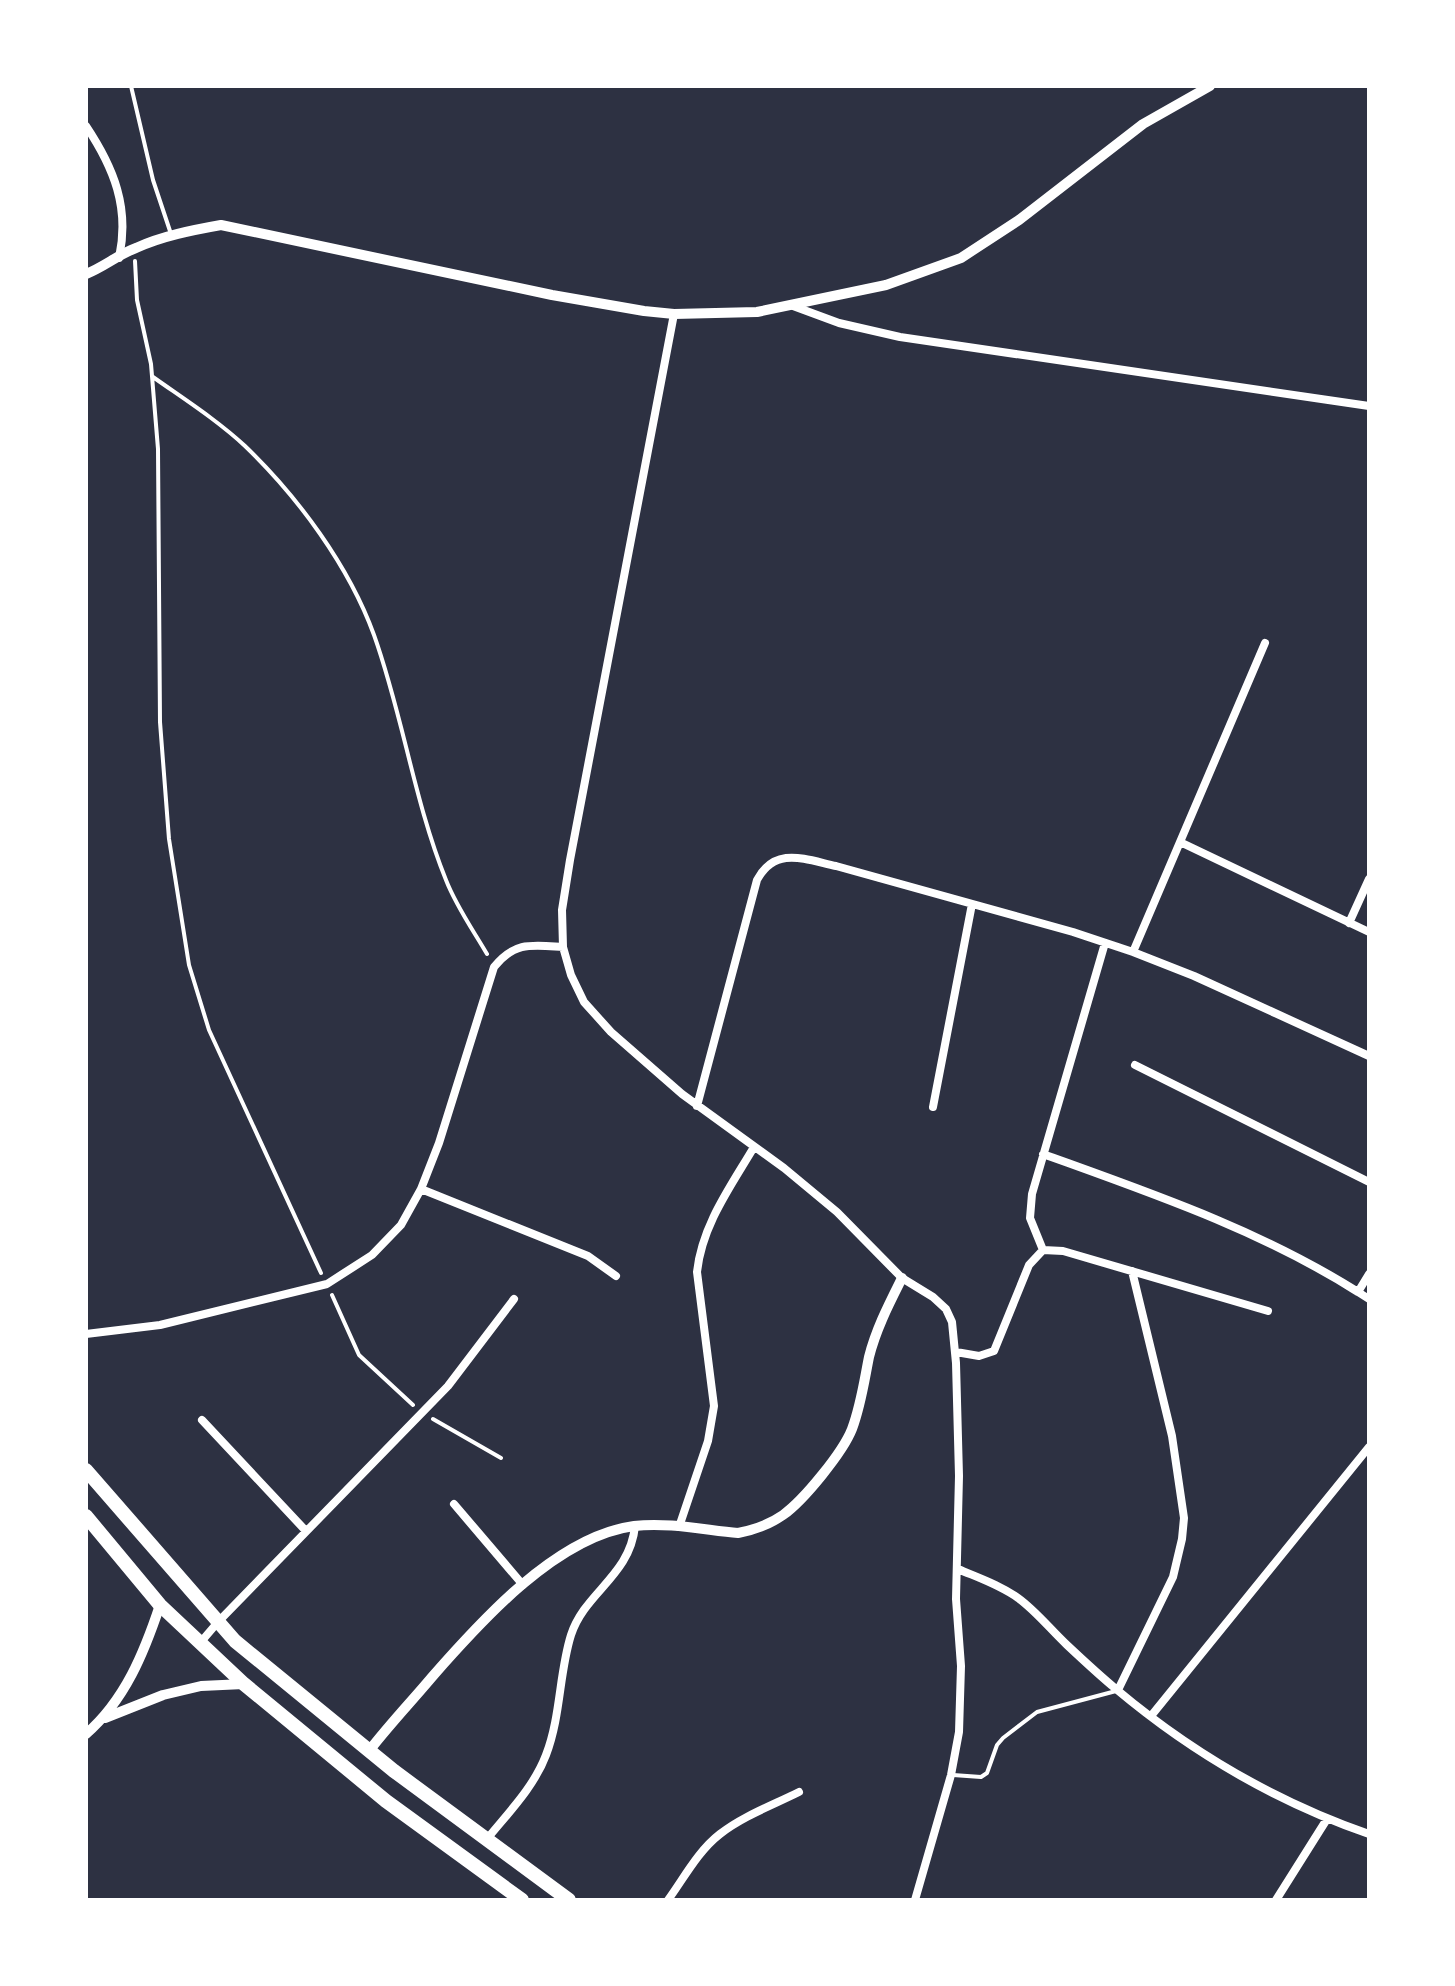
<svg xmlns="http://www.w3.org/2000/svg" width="1455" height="1986" font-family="Bitter,serif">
  <rect width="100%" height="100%" fill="#2d3142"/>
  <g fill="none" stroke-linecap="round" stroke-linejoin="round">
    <path stroke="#fff" stroke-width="4" d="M135 261 137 300 151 364 158 449 160 722 169 839 189 965 209 1030 321 1273
      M153 377C184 399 217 420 245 446 298 497 349 566 374 635 403 716 414 801 446 880 456 906 473 930 487 954
      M332 1295 359 1355 413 1405
      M433 1419 501 1458"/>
    <path stroke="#fff" stroke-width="4" d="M131 86 153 180 171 234
      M953 1775 981 1777 987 1773 997 1745 1003 1738 1037 1712 1116 1691"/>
    <path stroke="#fff" stroke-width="8" d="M86 126C114 168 130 208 119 258
      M793 306 839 323 900 337 1369 406
      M674 314 570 860 562 910 563 947 571 975 584 1002 611 1032 682 1094 784 1168 837 1212 902 1278 933 1297 946 1309 952 1322 956 1363 959 1476 956 1599 961 1666 959 1732 951 1775 915 1900
      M1180 842 1369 932
      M1349 923 1369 879
      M1133 952 1265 643
      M1135 1065 1369 1182
      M697 1106 757 880C775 846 804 859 836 866L1073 932 1133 952 1194 976 1369 1056
      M933 1107 972 904
      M1043 1154C1151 1193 1260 1230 1358 1292
      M421 1189 588 1256 616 1276
      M1043 1250 1030 1218 1032 1194 1105 943
      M1369 1274 1358 1292 1369 1299
      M86 1334 160 1325 327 1284 372 1255 401 1225 421 1189 439 1143 494 967C515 941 532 945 563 947
      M956 1352 979 1356 994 1351 1029 1265 1043 1250 1063 1251 1268 1311
      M202 1420 306 1531
      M454 1504 523 1585
      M679 1527 708 1441 714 1406 697 1272C702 1225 731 1186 754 1147
      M958 1569C979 1578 1000 1585 1018 1598 1036 1611 1050 1629 1067 1645 1083 1660 1099 1675 1116 1689 1191 1752 1277 1802 1369 1834
      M200 1643 218 1622 448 1386 514 1299
      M1118 1690 1173 1577 1182 1539 1184 1518 1172 1436 1132 1271
      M1151 1716 1369 1447
      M487 1839C508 1813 534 1787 546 1755 561 1716 559 1673 571 1635 585 1592 630 1576 635 1526
      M668 1900C684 1878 698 1851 720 1834 743 1816 773 1805 799 1792
      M1276 1900 1327 1819"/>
    <path stroke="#fff" stroke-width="10" d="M86 274C104 267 119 254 136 248 162 236 193 230 221 225L552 295 644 311 674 314 757 312 886 285 961 258 1019 220 1143 124 1210 86
      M105 1718 163 1695 201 1686 244 1684
      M86 1734C125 1700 144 1653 160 1605
      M369 1751C389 1725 411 1702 432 1677 481 1621 557 1536 634 1526 668 1522 705 1530 738 1533 754 1530 770 1524 783 1515 804 1500 843 1452 852 1429 861 1405 864 1382 869 1357 876 1329 889 1304 902 1278"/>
    <path stroke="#fff" stroke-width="14" d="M86 1470 235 1641 394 1771 569 1900
      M86 1516 160 1605 244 1684 386 1801 522 1900"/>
  </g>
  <rect width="1455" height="1986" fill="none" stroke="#ffffff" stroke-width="176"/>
</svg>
